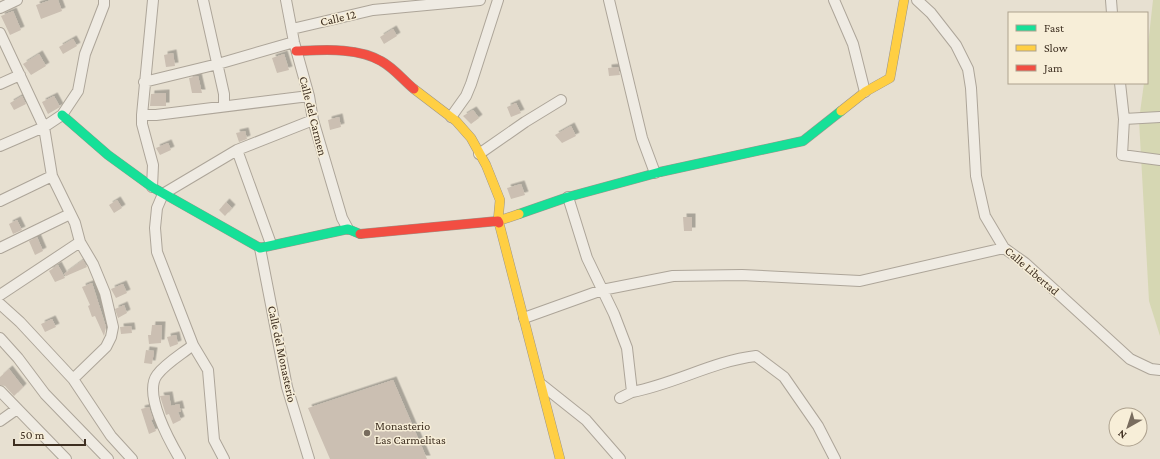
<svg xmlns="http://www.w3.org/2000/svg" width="1160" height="459" font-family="'Crimson Pro',serif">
  <defs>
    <filter id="shadow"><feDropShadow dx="3.5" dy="-3.5" stdDeviation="0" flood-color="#0004"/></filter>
  </defs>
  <rect width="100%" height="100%" fill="#e7e0d1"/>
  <path fill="#d6d7b3" d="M1153 0H1160V336L1149 301 1139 120 1144 83H1147V54Z"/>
  <path fill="#cbbfb2" filter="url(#shadow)" d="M51 0H58L62 11 41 19 36 5Z
    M13 11 21 30 10 35 1 16Z
    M393 29 397 36 384 44 380 37Z
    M73 39 77 46 63 54 59 47Z
    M173 53 175 66 166 67 164 55Z
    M39 54 46 66 31 75 23 64Z
    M284 54 289 70 277 73 272 58Z
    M618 67 620 75 609 76 608 68Z
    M198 76 202 93H192L189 78Z
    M166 93V106H150L151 94Z
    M22 96 26 104 14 110 10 103Z
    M54 96 60 107 48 114 42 102Z
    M516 103 521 113 511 117 507 107Z
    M473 110 479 118 471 124 463 116Z
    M339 117 341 127 330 130 328 120Z
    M571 126 576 136 562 143 555 135Z
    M245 131 247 139 239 142 236 133Z
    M168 143 171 150 160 155 156 148Z
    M521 184 525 195 511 199 507 188Z
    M117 200 122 208 114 213 109 205Z
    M226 202 232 208 225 216 219 210Z
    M683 217H692V231H684Z
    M17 220 22 230 13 234 9 224Z
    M37 237 43 251 35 255 29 241Z
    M83 260 87 267 66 276 64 274Z
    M58 265 65 278 55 282 49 271Z
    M92 283 106 327 104 336 95 316 92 317 88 306 90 305 82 287Z
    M123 284 127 293 116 298 111 289Z
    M124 305 127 313 118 318 115 309Z
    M52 319 56 327 45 332 41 324Z
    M152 325H162L161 343 149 344 148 335H151Z
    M131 326 132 333 121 334 120 327Z
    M176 335 178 344 170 347 167 337Z
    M146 350 154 351 152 364 144 363Z
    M9 369 23 387 14 396 5 386 0 385V377Z
    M393 380 427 459H330L308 408Z
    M169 395 171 406 179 404 181 412H178L181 420 173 424 169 414 166 415 160 396Z
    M149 407 153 419 151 420 156 431 149 434 141 409Z"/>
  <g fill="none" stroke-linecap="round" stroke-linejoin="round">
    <defs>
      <path id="street" d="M203 0 224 94V106
        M286 0 294 42 309 96 313 120 342 218 348 229
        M609 0 642 138 655 173
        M834 0 853 44 865 92
        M917 0 931 13 956 45 968 69 971 88 976 176 985 216 1004 248 1025 263 1130 359 1151 369 1160 370
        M1111 0 1112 13
        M0 8 17 0
        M292 29 373 10 480 0
        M0 33 44 127 52 176
        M144 82 218 64 294 42
        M1120 83 1124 119 1122 155 1160 160
        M0 84 20 75
        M142 115H156L309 96
        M451 117 466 96 471 84 498 0
        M1124 119 1160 117
        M0 146 44 127 62 115 78 91 85 54 104 5V0
        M237 150 271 244
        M479 154 525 122 561 100
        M152 187 153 165 142 124V115L153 0
        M568 197 587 258 614 314 627 348 632 392C675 384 713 361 756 356L784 377 818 426 835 459
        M0 201 52 176 75 223 80 242 93 264 105 293 113 327 111 337 106 347 73 379
        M0 248 70 214
        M260 248 287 387 309 459
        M0 295 80 242
        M0 304 20 322 73 379 111 436 132 459
        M524 318 602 290 673 276 742 275 860 281 1004 248
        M0 338 18 358 45 394 108 459
        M542 385 586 420 620 459
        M0 391 66 459
        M620 398 632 392
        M0 421 17 409
        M180 459C170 442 143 394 157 375 166 363 182 354 193 345
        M224 459 214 440 208 370 193 345 157 252 155 228 157 208 163 194 237 150 313 120"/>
      <path id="fast" d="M62 115 108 155 152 187 260 248 348 229 360 234
        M519 214 568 197 660 172 803 141 841 111"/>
      <path id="slow" d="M414 89 456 121 471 138 486 165 500 200 498 221 519 214
        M841 111 865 92 890 78 904 0
        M499 223 560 459"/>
      <path id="jam" d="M296 51C323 50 357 47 381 61 394 68 403 80 414 89
        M360 234 498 221 499 223"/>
    </defs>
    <use href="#street" stroke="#ada599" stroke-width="12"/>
    <use href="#fast" stroke="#9c958a" stroke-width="10"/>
    <use href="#slow" stroke="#9c958a" stroke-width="10"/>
    <use href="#jam" stroke="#9c958a" stroke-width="10"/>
    <use href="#street" stroke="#efebe3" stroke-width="10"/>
    <use href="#fast" stroke="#16e098" stroke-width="9"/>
    <use href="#slow" stroke="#ffcf43" stroke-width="9"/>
    <use href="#jam" stroke="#f24e42" stroke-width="9"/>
  </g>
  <circle fill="#786c5e" stroke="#f7eed8" stroke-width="1.5" cx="367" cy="433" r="4"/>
  <g text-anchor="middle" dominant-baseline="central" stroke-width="3" stroke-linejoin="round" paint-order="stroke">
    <g font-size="12" fill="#3d2e20" stroke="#f7eed8">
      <text transform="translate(338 18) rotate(-13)">Calle 12</text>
      <text transform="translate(313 116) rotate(76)">Calle del Carmen</text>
      <text transform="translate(1032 271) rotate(41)">Calle Libertad</text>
      <text transform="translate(282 354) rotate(78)">Calle del Monasterio</text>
    </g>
    <g font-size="12" fill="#3d2e20" stroke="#f7eed8" text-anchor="start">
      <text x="375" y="426">Monasterio<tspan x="375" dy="14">Las Carmelitas</tspan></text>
    </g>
  </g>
  <rect x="1008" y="12" width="140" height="72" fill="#f7eed8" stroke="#ada18e"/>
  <rect x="1016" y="25" width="20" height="6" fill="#16e098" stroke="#ada18e"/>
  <text x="1044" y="32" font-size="12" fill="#3d2e20">Fast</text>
  <rect x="1016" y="45" width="20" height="6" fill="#ffcf43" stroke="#ada18e"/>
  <text x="1044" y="52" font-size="12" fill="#3d2e20">Slow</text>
  <rect x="1016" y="65" width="20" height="6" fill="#f24e42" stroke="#ada18e"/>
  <text x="1044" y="72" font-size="12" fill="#3d2e20">Jam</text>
  <g transform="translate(1128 427) rotate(219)"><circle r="19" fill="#f7eed8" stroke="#ada18e"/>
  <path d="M0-3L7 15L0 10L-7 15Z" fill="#786c5e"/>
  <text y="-6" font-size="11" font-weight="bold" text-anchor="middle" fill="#3d2e20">N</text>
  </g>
  <path d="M14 439v6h71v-6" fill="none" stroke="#3d2e20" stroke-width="2"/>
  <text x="20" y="439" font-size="12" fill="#3d2e20" stroke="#f7eed8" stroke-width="3" paint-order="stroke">50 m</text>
</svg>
